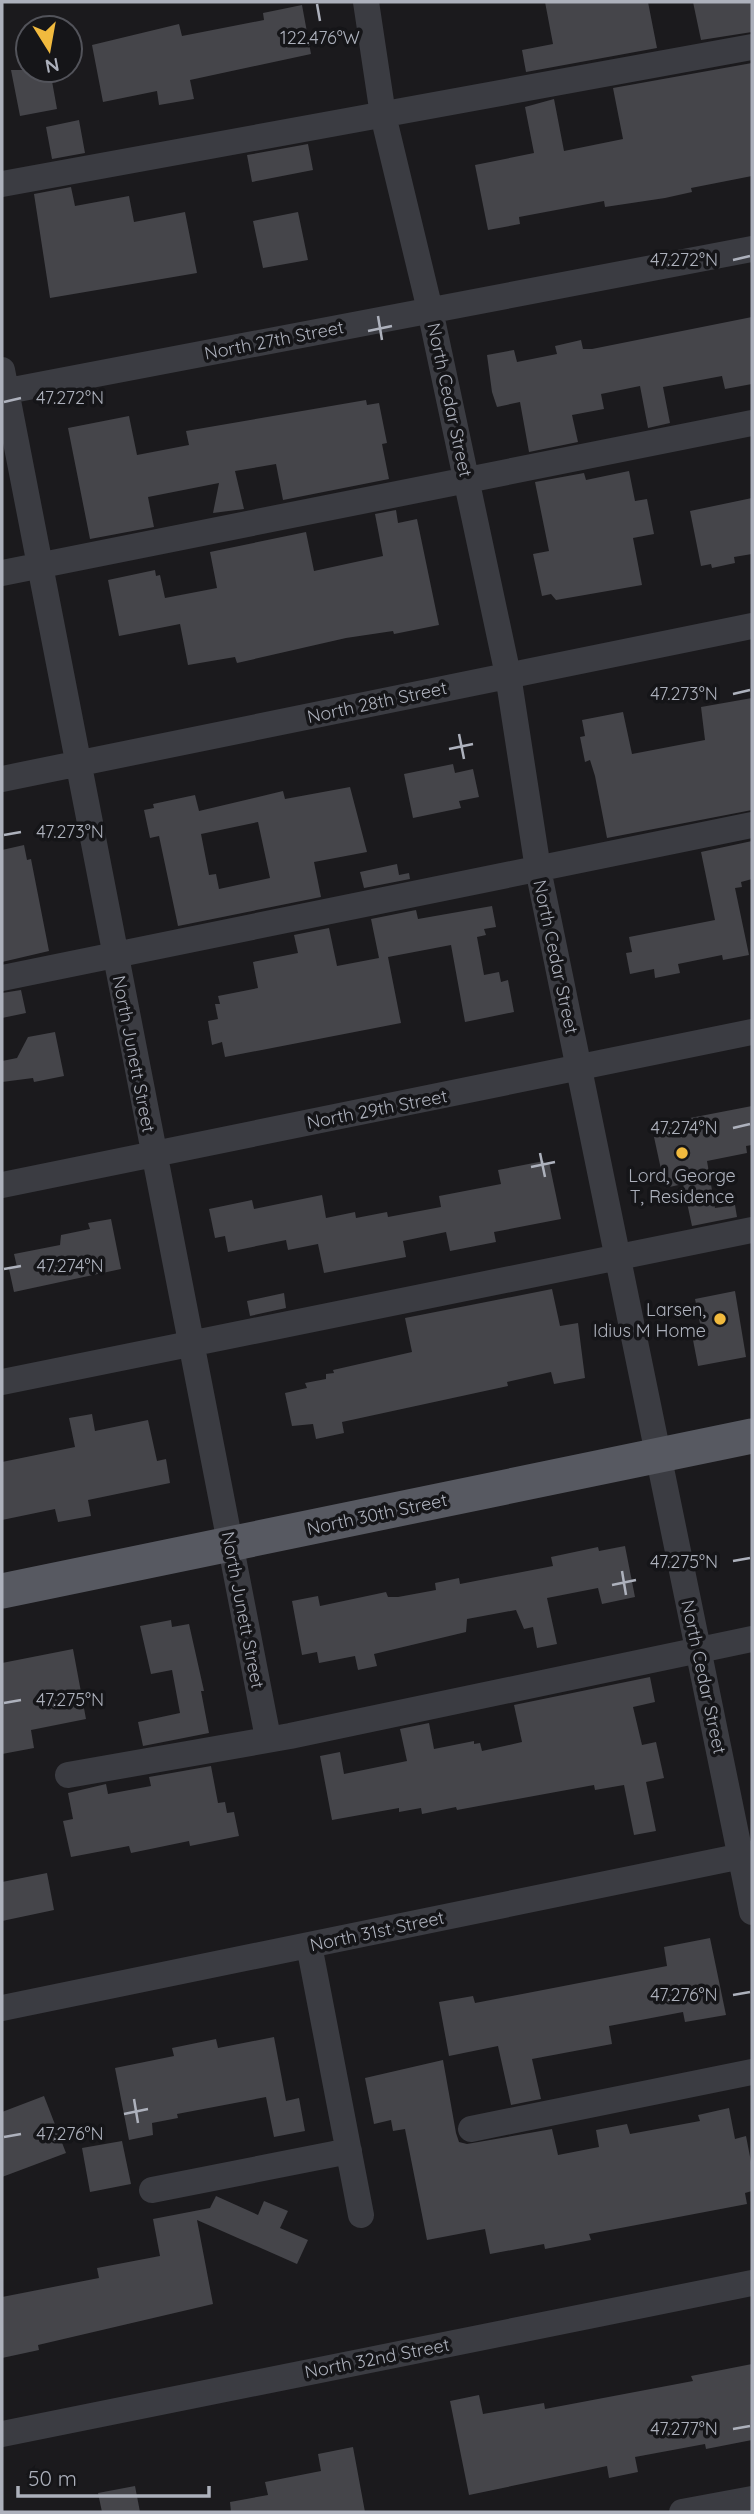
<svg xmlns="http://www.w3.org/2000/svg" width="754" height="2514" font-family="Quicksand,sans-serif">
  <rect width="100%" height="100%" fill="#1b1a1d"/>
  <path fill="#45454a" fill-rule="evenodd" d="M545 2H648L657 48 526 72 522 50 553 44Z
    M693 2H752V32L701 40Z
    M302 5 311 54 190 80 194 99 159 105 157 91 103 102 92 45 179 24 182 36 264 20 263 13Z
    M752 63V176L691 188 692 192 665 198 605 207 604 201 519 217 520 224 488 230 475 165 534 153 525 107 554 99 564 151 623 139 613 88Z
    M11 70H50L57 109 20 116Z
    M79 120 85 153 52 159 46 127Z
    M308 144 313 170 252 182 247 155Z
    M71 187 75 206 129 196 134 222 185 212 197 273 50 298 34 194Z
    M298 212 308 260 263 268 253 221Z
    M752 317V384L725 389 722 376 663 387 670 423 648 428 640 386 601 394 604 409 572 415 578 442 529 452 520 402 497 407 492 392 487 355 514 350 517 362 557 354 555 346 581 340 583 349H592Z
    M366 400 367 405 379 403 387 443 382 444 389 479 283 500 276 464 235 471 244 509 213 513 219 483 148 497 154 527 90 539 68 428 129 416 137 455 189 445 186 431Z
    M629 471 635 501 647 499 654 534 633 538 642 585 556 600 551 594 542 596 533 554 549 551 535 482 584 473 586 480Z
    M752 498V554L734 557 735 563 712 568 711 564 701 566 690 511Z
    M396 510 398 523 417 519 439 625 394 634 393 631 346 638 237 663 235 657 188 665 180 624 119 636 108 580 155 570 156 576 160 575 165 598 217 588 210 552 306 532 314 571 383 556 375 514Z
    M752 698V810L607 838 595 776 590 760 585 762 580 737 585 736 582 720 623 712 632 754 705 740 701 707Z
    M453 764 455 773 473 769 479 797 459 801 461 808 413 818 404 774Z
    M350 787 367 852 314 862 321 897 178 926 159 836 150 838 144 810 154 808 153 804 195 795 199 811 283 791 285 799ZM258 822 270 878 219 889 216 874 209 875 201 834Z
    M752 841V879L741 882 742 887 735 888 749 955 723 960 722 955 678 964 680 973 655 978 654 969 630 974 626 953 632 952 629 937 715 920 701 852Z
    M24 845 27 860 31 859 49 951 2 962V850Z
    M397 864 399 875 409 873 410 879 364 888 360 872Z
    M492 906 496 927 484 929 486 935 477 937 484 975 499 972 501 982 508 980 514 1012 465 1022 451 945 388 957 401 1023 225 1057 222 1042 212 1045 208 1021 218 1019 215 1004H220L218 996 258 988 253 962 298 953 294 935 329 928 337 966 379 958 371 919 416 910 418 919Z
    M21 990 26 1013 2 1018V993Z
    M55 1032 64 1076 34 1082 33 1078 2 1082V1061L17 1058 28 1037Z
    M752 1106V1145L746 1146 747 1153 707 1161 715 1208 735 1205 737 1217 692 1226 683 1184 665 1188 654 1137 661 1136 659 1124Z
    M544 1161 545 1164 549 1162 561 1219 494 1232 496 1242 450 1251 446 1232 403 1241 406 1257 324 1273 318 1244 288 1250 286 1240 228 1252 225 1236 215 1238 209 1209 252 1200 254 1209 322 1195 326 1218 355 1212 356 1218 387 1212 388 1217 441 1207 439 1196 501 1184 498 1170Z
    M111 1219 121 1269 14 1292 9 1269 17 1267 14 1254 60 1245 61 1235 90 1229 88 1223Z
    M552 1289 560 1326 578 1323 585 1378 554 1384 551 1372 507 1382 508 1386 342 1422 344 1433 316 1439 313 1424 292 1426 285 1393 307 1388 305 1383 326 1379V1374L334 1373 333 1370 412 1352 405 1318Z
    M735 1291 746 1357 698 1366 693 1340 703 1338 695 1299Z
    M284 1293 286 1308 250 1316 247 1301Z
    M92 1414 95 1431 148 1420 157 1461 166 1459 170 1483 88 1500 91 1516 58 1522 55 1509 2 1520V1462L75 1447 69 1418Z
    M625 1546 635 1597 602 1604 598 1588 547 1598 557 1644 537 1648 533 1627 524 1629 516 1610 467 1619 466 1632 374 1654 377 1666 358 1670 355 1656 319 1663 317 1652 302 1655 292 1601 318 1596 320 1606 386 1592 388 1597H398L436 1590 435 1583 459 1578 460 1584 553 1566 551 1557 598 1547 599 1551Z
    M171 1620 172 1627 189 1624 204 1691H201L209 1733 143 1746 138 1722 180 1713 172 1670 151 1674 140 1626Z
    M73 1649 86 1719 31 1730 34 1748 2 1754V1663Z
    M650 1677 655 1702 633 1707 642 1745 656 1742 664 1778 646 1782 656 1831 634 1835 624 1785 595 1790 594 1785 457 1810 456 1807 422 1814 421 1808 399 1812V1808L332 1820 320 1756 340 1752 344 1774 407 1761 400 1729 429 1723 434 1749 474 1741V1744L480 1743 482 1751 522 1742 514 1705Z
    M211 1766 218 1803 225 1802 227 1813 234 1812 239 1836 190 1846 189 1841 131 1853 129 1846 71 1857 63 1821 73 1819 68 1793 106 1784 108 1794 151 1786 149 1777Z
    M47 1873 54 1910 2 1921V1882Z
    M710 1938 726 2015 685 2022 683 2012 609 2026 612 2044 532 2059 541 2099 511 2105 498 2046 449 2056 439 2002 473 1996 475 2003 667 1966 664 1947Z
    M274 2037 286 2101 299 2098 305 2131 274 2137 266 2097 177 2114 178 2118 152 2123 153 2135 129 2140 115 2068 174 2056 172 2048 216 2039 218 2048Z
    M443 2060 456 2133 459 2142 467 2144 552 2129 558 2155 599 2147 596 2130 627 2124 630 2134 700 2121 698 2115 729 2108 735 2139 746 2136 752 2167V2191L745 2193 747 2204 589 2234 591 2240 545 2249 544 2244 490 2254 485 2229 427 2240 405 2129 393 2131 391 2120 374 2124 365 2078Z
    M44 2096 66 2153 2 2177V2112Z
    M122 2141 131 2184 90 2192 82 2148Z
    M216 2196 258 2215 264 2201 288 2211 280 2228 308 2240 297 2264 197 2220 213 2304 38 2345 39 2350 2 2358V2297L99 2278 97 2268 160 2256 153 2219 210 2208Z
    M752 2364V2440L706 2449 705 2444 635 2457 638 2472 609 2478 607 2466 469 2495 450 2401 479 2395 483 2414 544 2403 545 2409 693 2381 691 2376Z
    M353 2447 365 2512H231L230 2502 268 2495 265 2482 321 2471 318 2454Z
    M135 2486 140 2512H102L98 2493Z"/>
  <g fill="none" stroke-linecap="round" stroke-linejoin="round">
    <path stroke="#3b3c42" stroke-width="26" d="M366 2 383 115 430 310 508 675 538 869 752 1912
      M2 184 752 47
      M2 370 268 1738
      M2 392 752 249
      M2 573 752 423
      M2 779 752 626
      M2 978 752 825
      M2 1185 752 1032
      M2 1382 752 1230
      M68 1775 290 1736 752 1639
      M309 1945 361 2215
      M2 2008 752 1854
      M471 2129 752 2072
      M152 2190 349 2151
      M2 2434 752 2283
      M682 2512 752 2499"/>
    <path stroke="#575961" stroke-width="35" d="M2 1591 752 1436"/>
  </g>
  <path fill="none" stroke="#adb1bc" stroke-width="2.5" d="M317 4 320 21M733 260 750 256M378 316 382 340M368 331 392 326M4 402 21 398M733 694 750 690M459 734 464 759M449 749 473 744M4 835 21 832M733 1128 750 1124M540 1153 545 1177M531 1167 555 1162M4 1269 21 1266M733 1561 750 1558M622 1571 626 1595M612 1585 636 1580M4 1703 21 1700M733 1995 750 1992M134 2099 138 2123M124 2114 148 2109M4 2137 21 2134M733 2429 750 2426"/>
  <g fill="#f1ba3e" stroke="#151518" stroke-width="2.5">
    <circle cx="682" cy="1153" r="7"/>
    <circle cx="720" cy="1319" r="7"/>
  </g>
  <g text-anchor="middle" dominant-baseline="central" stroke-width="7" stroke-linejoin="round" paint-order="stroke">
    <g font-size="18" fill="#adb1bc" stroke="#151518">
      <text transform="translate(274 340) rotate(-11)">North 27th Street</text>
      <text transform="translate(450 400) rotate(78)">North Cedar Street</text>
      <text transform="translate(377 702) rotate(-12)">North 28th Street</text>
      <text transform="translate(556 957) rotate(78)">North Cedar Street</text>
      <text transform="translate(134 1054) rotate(79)">North Junett Street</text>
      <text transform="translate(377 1109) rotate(-11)">North 29th Street</text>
      <text transform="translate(377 1514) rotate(-12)">North 30th Street</text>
      <text transform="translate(243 1610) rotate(79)">North Junett Street</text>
      <text transform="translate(704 1677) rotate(78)">North Cedar Street</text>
      <text transform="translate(377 1931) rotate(-12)">North 31st Street</text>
      <text transform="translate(377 2358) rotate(-11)">North 32nd Street</text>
    </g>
    <g font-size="18" fill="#adb1bc" stroke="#151518">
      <text x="682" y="1175">Lord, George<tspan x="682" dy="21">T, Residence</tspan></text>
      <text x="706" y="1309" text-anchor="end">Larsen,<tspan x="706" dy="21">Idius M Home</tspan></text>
    </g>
  </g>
  <g font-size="18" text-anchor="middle" fill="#adb1bc" stroke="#151518" stroke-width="7" stroke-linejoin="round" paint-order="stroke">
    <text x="320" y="44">122.476°W</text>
    <text x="684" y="266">47.272°N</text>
    <text x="70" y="404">47.272°N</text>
    <text x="684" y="700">47.273°N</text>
    <text x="70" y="838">47.273°N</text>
    <text x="684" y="1134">47.274°N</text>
    <text x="70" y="1272">47.274°N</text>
    <text x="684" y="1568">47.275°N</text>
    <text x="70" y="1706">47.275°N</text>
    <text x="684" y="2001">47.276°N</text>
    <text x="70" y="2140">47.276°N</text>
    <text x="684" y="2435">47.277°N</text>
  </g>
  <rect width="754" height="2514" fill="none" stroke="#adb1bc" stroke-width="7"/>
  <g transform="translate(49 49) rotate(169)"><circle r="33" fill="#151518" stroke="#52535a" stroke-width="2"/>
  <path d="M0-5L12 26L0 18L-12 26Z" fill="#f1ba3e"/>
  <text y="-10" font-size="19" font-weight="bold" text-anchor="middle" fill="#adb1bc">N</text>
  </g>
  <path d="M18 2486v10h191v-10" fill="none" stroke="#adb1bc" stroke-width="3.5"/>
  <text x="28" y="2486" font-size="21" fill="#adb1bc" stroke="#151518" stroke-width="5" paint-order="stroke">50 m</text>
</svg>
